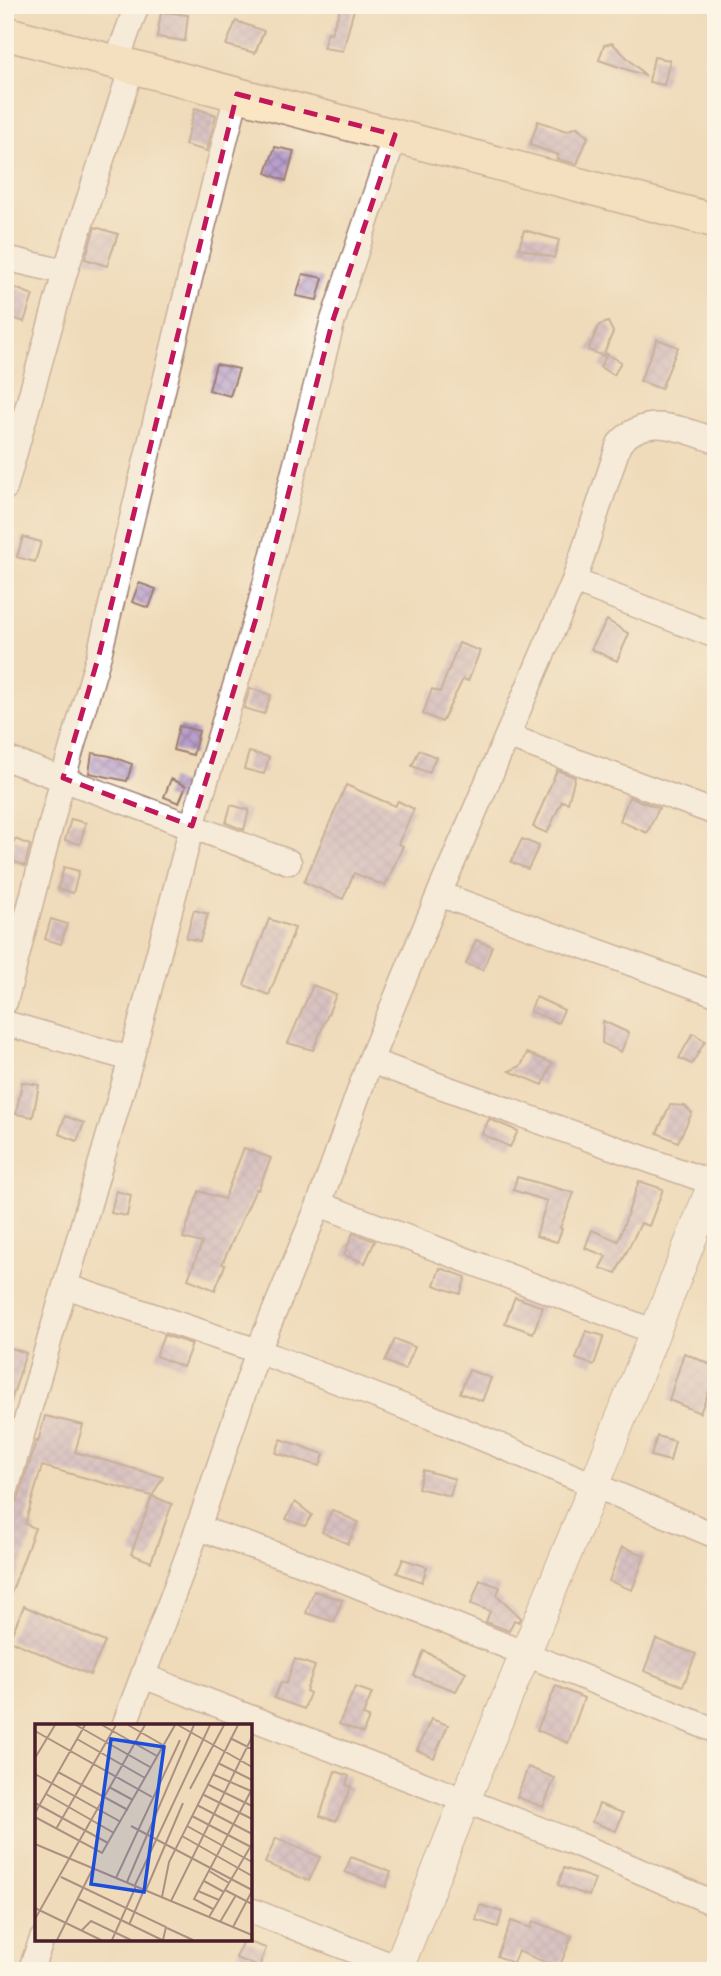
<svg xmlns="http://www.w3.org/2000/svg" width="721" height="1976" font-family="'Playpen Sans',sans-serif">
  <defs>
    <pattern id="building-cross-hatch" width="8" height="8" patternUnits="userSpaceOnUse" patternTransform="scale(1.75)"><rect width="8" height="8" fill="#b9a0cc"/><path d="M0 0l8 8M0 8l8-8" fill="none" stroke="#9882a6"/></pattern>
  </defs>
  <rect width="100%" height="100%" fill="#fcf5e5"/>
  <filter id="ink" filterUnits="userSpaceOnUse"><feTurbulence type="fractalNoise" baseFrequency=".0143" numOctaves="2"/><feDisplacementMap in="SourceGraphic" scale="14" xChannelSelector="R" yChannelSelector="G"/><feConvolveMatrix kernelMatrix="1 2 1 2 8 2 1 2 1" color-interpolation-filters="sRGB"/></filter>
  <filter id="wash" filterUnits="userSpaceOnUse"><feTurbulence type="fractalNoise" baseFrequency=".00686" numOctaves="4" result="noise"/><feDisplacementMap in="SourceGraphic" scale="28" xChannelSelector="R" yChannelSelector="G"/><feGaussianBlur stdDeviation="1.57" result="paint"/><feColorMatrix in="noise" values="0 0 0 0 0 0 0 0 0 0 0 0 0 0 0 0 0 1.4 0 .05"/><feComposite in="paint" operator="in"/></filter>
  <g filter="url(#wash)">
    <rect width="100%" height="100%" fill="#efdbba"/>
    <g id="blocks">
      <path fill="url(#building-cross-hatch)" d="M342 5H355L343 51 323 48 328 32 331 33Z
        M161 12 188 15 185 41 157 37Z
        M236 21 264 31 255 53 226 45Z
        M612 43 646 76 599 60 604 45Z
        M654 57 670 60 664 85 649 82Z
        M195 108 216 115 207 151 185 145Z
        M538 121 566 131 577 127 588 137 577 164 557 159 558 155 530 145Z
        M275 147 294 151 286 181 266 173Z
        M95 227 118 234 107 266 85 259Z
        M524 230 559 240 554 258 519 248Z
        M303 274 323 278 317 300 296 296Z
        M5 284 33 295 24 322 5 315Z
        M608 322 613 332 603 356 588 350 599 325Z
        M657 339 678 347 661 389 640 381Z
        M607 354 621 362 614 375 600 367Z
        M216 364 239 369 230 396 209 390Z
        M23 537 41 542 35 562 17 557Z
        M139 583 156 589 149 608 132 602Z
        M607 620 629 634 617 661 591 649Z
        M459 643 480 651 468 681 463 679 442 722 423 714 432 689 440 692Z
        M250 688 271 695 264 714 244 708Z
        M179 726 199 731 193 755 173 750Z
        M419 750 436 757 429 773 412 766Z
        M249 752 269 757 264 774 244 769Z
        M92 753 110 756 132 764 127 781 89 773Z
        M557 770 575 777 568 803 562 801 547 833 533 827Z
        M171 779 186 786 179 803 164 797Z
        M346 785 395 806 398 801 414 809 398 844 403 846 385 886 354 873 343 899 304 882Z
        M629 797 659 808 647 833 620 821Z
        M231 805 249 810 244 830 226 823Z
        M71 819 86 823 80 844 65 840Z
        M15 839 30 845 25 866 7 859Z
        M522 839 539 846 528 869 511 862Z
        M64 867 79 871 73 893 58 889Z
        M194 910 208 914 200 941 186 938Z
        M51 919 67 924 61 944 45 939Z
        M269 919 295 928 269 995 244 985Z
        M476 940 492 946 483 970 466 964Z
        M313 985 336 995 313 1050 288 1043Z
        M536 997 564 1010 558 1023 530 1011Z
        M603 1021 629 1033 621 1052 602 1043Z
        M693 1033 705 1041 692 1064 679 1058Z
        M527 1053 552 1063 543 1085 509 1071 521 1066Z
        M22 1082 39 1085 33 1117 16 1114Z
        M670 1105 685 1106 692 1113 678 1142 657 1133Z
        M65 1116 84 1123 77 1141 59 1134Z
        M489 1119 518 1131 510 1147 482 1134Z
        M244 1148 271 1158 258 1190 256 1189 222 1264 225 1265 215 1290 188 1279 202 1243 183 1238 199 1191 224 1199Z
        M517 1177 574 1193 560 1228 562 1229 557 1242 536 1236 547 1201 513 1190Z
        M639 1181 663 1189 649 1226 641 1223 616 1273 600 1268 606 1256 585 1248 592 1230 618 1241Z
        M116 1191 131 1195 127 1216 111 1213Z
        M353 1233 375 1241 365 1263 344 1255Z
        M440 1268 466 1277 460 1294 434 1285Z
        M515 1297 543 1307 533 1333 505 1323Z
        M586 1331 604 1336 594 1365 576 1359Z
        M164 1335 192 1344 183 1367 156 1356Z
        M395 1339 415 1347 405 1370 385 1361Z
        M8 1347 26 1353 10 1404 5 1403V1357Z
        M684 1353 716 1367V1375L700 1413 669 1400Z
        M469 1370 491 1378 482 1401 460 1393Z
        M45 1416 83 1425 75 1452 163 1477 152 1496 42 1466 25 1524 35 1528 7 1604H5V1531L15 1504 19 1497 36 1441 38 1442Z
        M657 1436 675 1441 670 1461 651 1456Z
        M281 1439 324 1454 320 1466 276 1453Z
        M423 1470 455 1479 450 1496 418 1488Z
        M152 1496 172 1504 151 1562 131 1554Z
        M295 1502 312 1515 305 1526 286 1519Z
        M332 1510 358 1522 348 1544 322 1532Z
        M622 1547 645 1555 632 1590 609 1581Z
        M403 1559 427 1567 422 1582 397 1573Z
        M480 1580 500 1587 497 1595 521 1618 519 1622 514 1620 509 1631 486 1622 490 1611 471 1604Z
        M314 1591 342 1600 334 1622 306 1613Z
        M24 1606 105 1642 90 1675 9 1640Z
        M656 1639 696 1654 683 1686 644 1671Z
        M424 1651 466 1672 456 1691 414 1676Z
        M295 1659 315 1666 306 1691 310 1693 304 1709 274 1698 281 1682 286 1684Z
        M556 1686 584 1698 568 1743 537 1730Z
        M355 1687 372 1693 363 1715 369 1717 363 1733 339 1724Z
        M431 1719 448 1725 434 1758 417 1750Z
        M528 1767 555 1778 543 1807 517 1797Z
        M335 1771 349 1776 346 1785 351 1787 336 1821 320 1816Z
        M599 1804 623 1813 616 1831 592 1822Z
        M276 1838 320 1857 309 1881 265 1863Z
        M351 1857 391 1872 386 1887 345 1872Z
        M564 1868 595 1879 589 1896 558 1885Z
        M480 1905 502 1912 498 1927 476 1920Z
        M511 1921 531 1928 533 1921 572 1936 559 1968 518 1951 513 1963 497 1956Z
        M243 1940 266 1948 259 1967 236 1958Z"/>
    </g>
  </g>
  <g filter="url(#ink)">
    <use href="#blocks" fill-opacity="0" stroke="#9c7d72" stroke-width="2"/>
    <g fill="none" stroke-linecap="round" stroke-linejoin="round">
      <defs>
        <path id="minor" d="M116 63 137 5
          M5 258 65 272
          M5 488 65 272 132 67
          M574 581 716 636
          M507 736 716 813
          M5 758 289 862
          M439 894 716 994
          M5 1002 63 778 99 655 191 274 237 94
          M5 1023 131 1059
          M370 1061 716 1184
          M319 1204 655 1332
          M65 1286 258 1351 431 1417 716 1536
          M5 1493 131 1059 192 826 258 612 332 323 395 135
          M198 1528 301 1563 716 1731
          M143 1676 570 1841 716 1904
          M124 1726 198 1528 258 1351 319 1204 370 1061 439 894 574 581 619 444C646 412 682 429 716 441
          M250 1910 398 1968
          M30 1971 42 1939"/>
        <path id="tertiary" d="M397 1971 465 1800 595 1484 716 1176"/>
        <path id="secondary" d="M5 33 716 221"/>
      </defs>
      <use href="#minor" stroke="#9c7d72" stroke-width="27"/>
      <use href="#tertiary" stroke="#9c7d72" stroke-width="32"/>
      <use href="#secondary" stroke="#9c7d72" stroke-width="36"/>
      <use href="#minor" stroke="#fff" stroke-width="24"/>
      <use href="#tertiary" stroke="#fff" stroke-width="30"/>
      <use href="#secondary" stroke="#fbe6c3" stroke-width="33"/>
    </g>
  </g>
  <path d="M0 0H721V1976H0ZM237 94 395 135 332 323 258 612 192 826 63 778 99 655Z" fill="#efdbba" fill-opacity=".55" fill-rule="evenodd"/>
  <path fill="none" stroke="#c2185b" stroke-width="5" stroke-dasharray="14 9" stroke-linejoin="round" d="M237 94 395 135 332 323 258 612 192 826 63 778 99 655Z"/>
  <g transform="translate(35 1724)">
    <rect width="217" height="217" fill="#efdbba"/>
    <path fill="none" stroke="#ad9081" stroke-width="2" d="M41 1 115 43M67 1 122 32M93 1 128 21M143 1 217 43M0 7 117 73M195 14 217 25M42 15 110 54M0 34 20 1M183 39 217 56M23 48 93 86M0 50 86 98M177 50 216 67M172 60 217 82M74 63 98 76M155 65 189 1M11 70 79 109M167 70 217 95M0 79 73 119M162 81 217 110M0 89 50 1M157 92 216 123M0 93 67 129 140 1M96 102 217 166M152 102 217 138M21 105 81 1M147 112 217 152M0 120 217 211M174 147 194 159M26 153 131 203 128 216M81 154 145 16M169 157 189 168M92 158 159 1M100 161 175 1M111 166 148 79M190 166 217 180M163 167 184 176M127 173 134 138 203 1M43 175 127 216M136 177 217 13M0 184 66 216M178 185 159 175 217 65M174 193 217 120M0 195 110 1M185 198 201 171M94 201 109 166M198 203 217 167M132 204 158 216M47 206 56 197 96 216M22 216 58 144M77 216 101 162"/>
    <path fill="#1d4ed8" fill-opacity="0.15" stroke="#1d4ed8" stroke-width="3.5" d="M76 15 129 23 109 168 56 160Z"/>
    <rect width="217" height="217" fill="none" stroke="#4a1f2b" stroke-width="3.5"/>
  </g>
  <rect width="721" height="1976" fill="none" stroke="#fcf5e5" stroke-width="28"/>
</svg>
